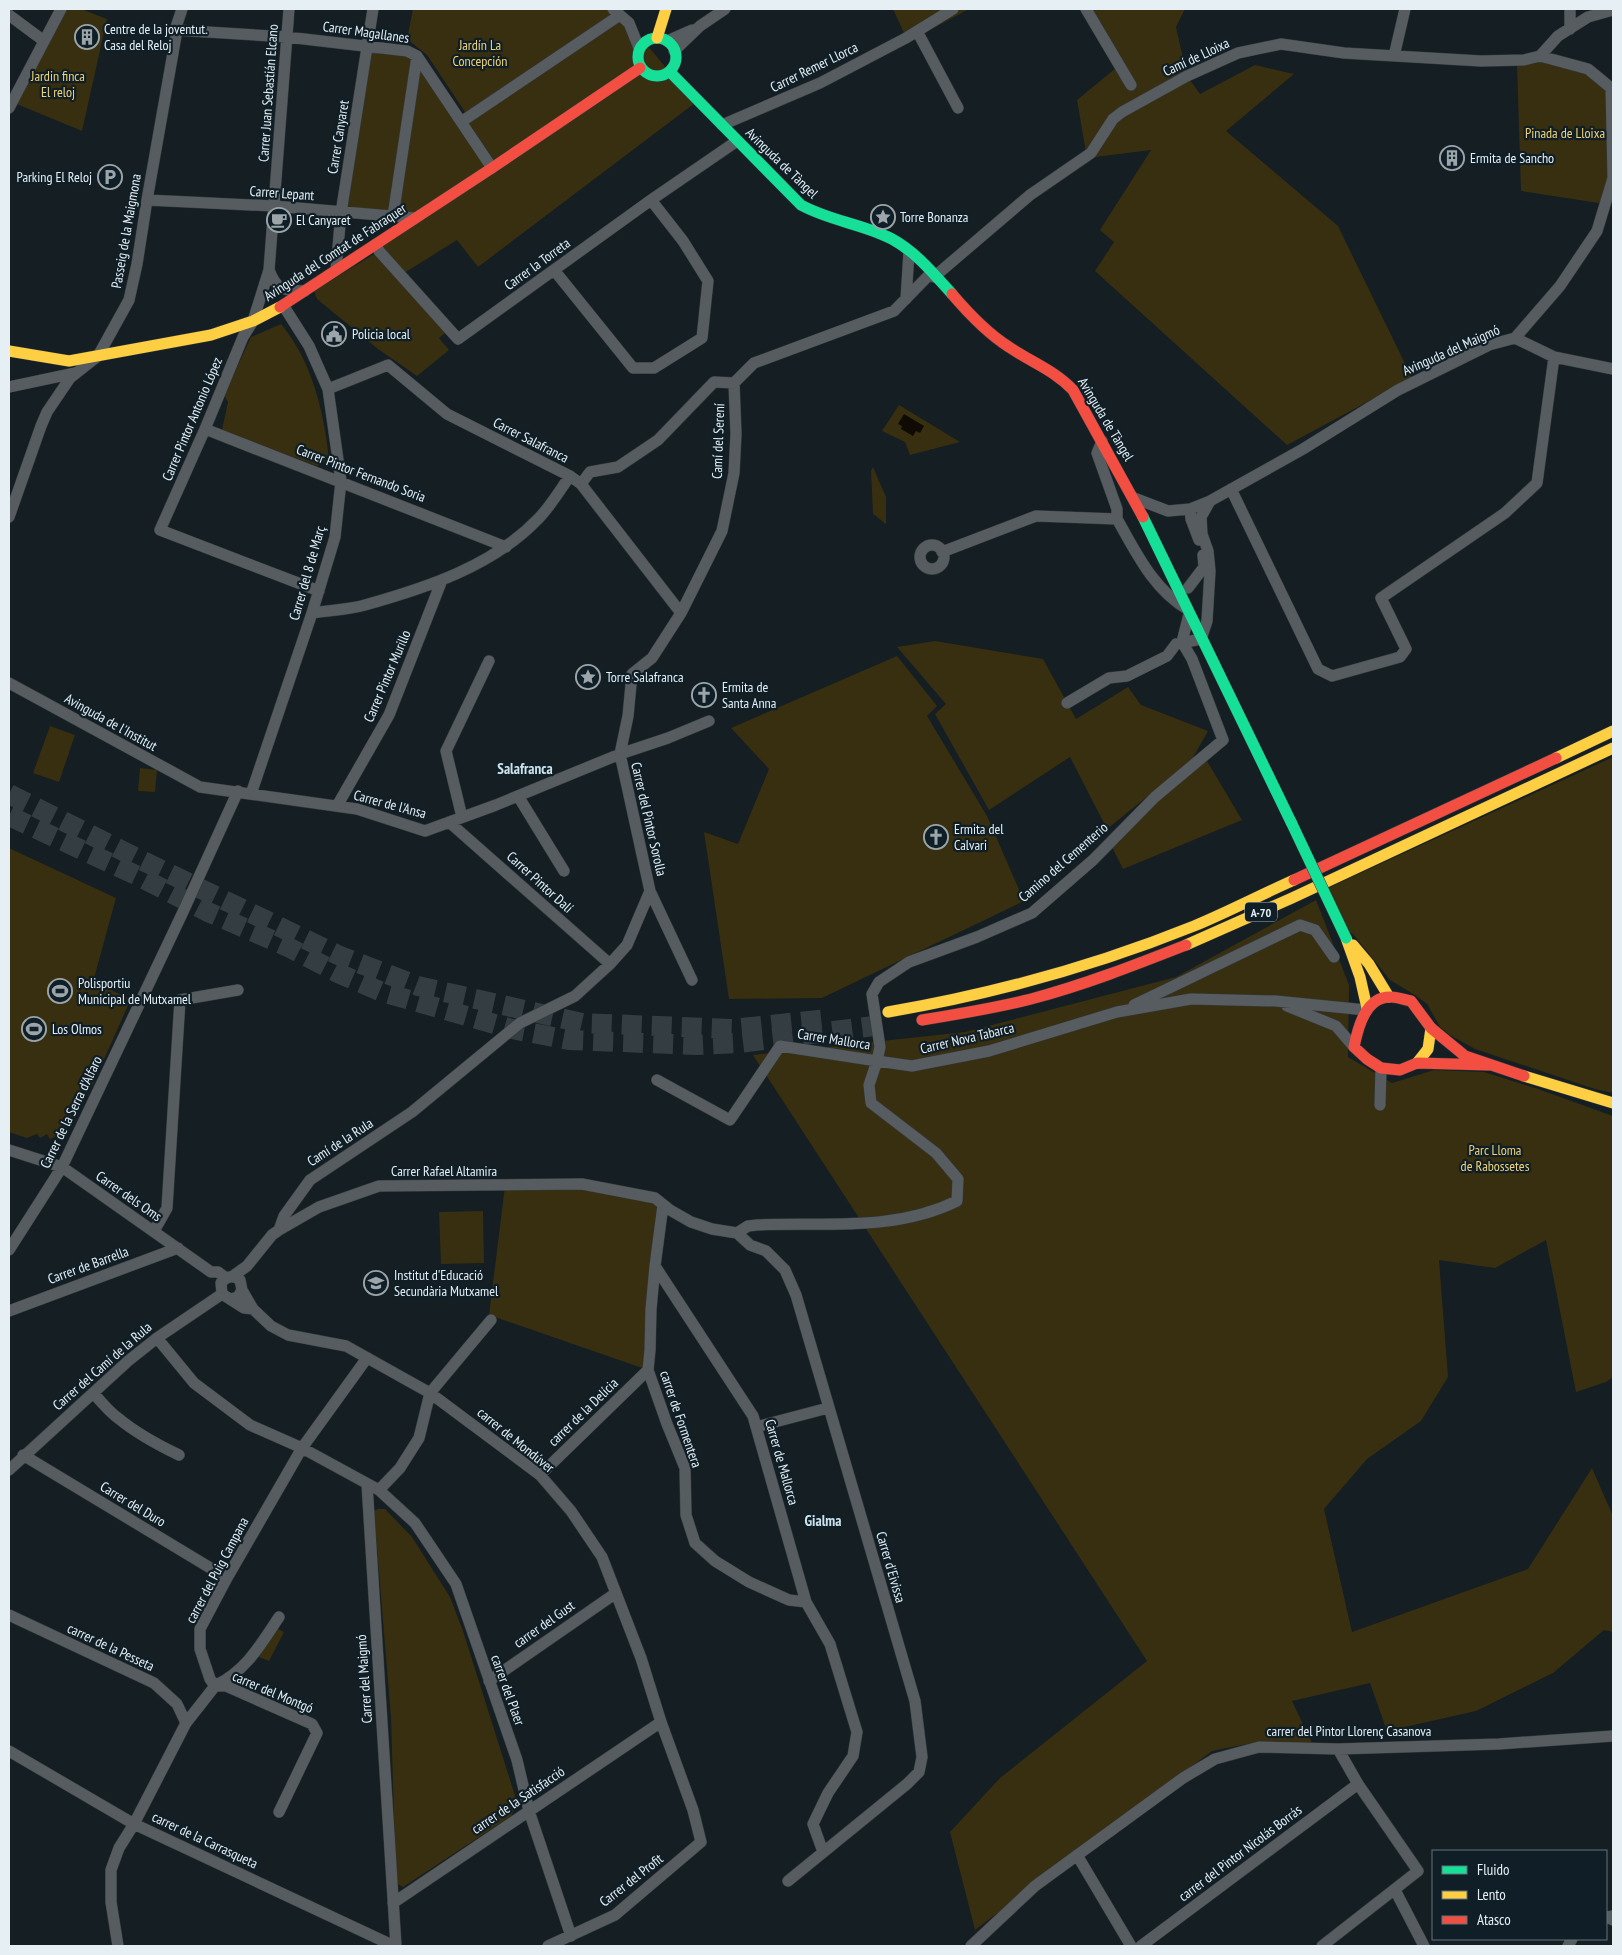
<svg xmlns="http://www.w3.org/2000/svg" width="1622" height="1955" font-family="'PT Sans Narrow',sans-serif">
  <rect width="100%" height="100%" fill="#151e22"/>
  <path fill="#372f0f" d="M61 9H81L107 19 82 131 12 102Z
    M413 9H615L629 23 695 103 478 267 457 240 401 275 450 329 439 338 449 350 417 376 378 349 317 299 314 291 379 251 376 244 414 219 341 213 367 47 417 56 462 122 467 115 427 55 407 39Z
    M893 9H969L908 42Z
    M1085 9H1185L1176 27 1187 76 1200 94 1255 65 1294 74 1226 131 1338 226 1412 378 1287 445 1095 271 1114 242 1100 230 1151 150 1087 158 1077 100 1116 68Z
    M1541 62 1588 69 1611 88 1613 178 1605 204 1521 191 1517 65Z
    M281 324C312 361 324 412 329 459L317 466 222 430 228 402 224 395 251 337Z
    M899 405 960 442 910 455 905 442 882 431Z
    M873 467 886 497V524L873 514 871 471Z
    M935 641 1043 659 1076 719 1128 687 1141 705 1208 731 1191 761 1107 829 1070 757 989 810 935 714 946 704 897 647Z
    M897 656 937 706 927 716 987 816 1024 901 822 998 729 999 704 832 738 844 769 769 731 728Z
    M50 726 75 735 59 782 33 773Z
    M1204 756 1242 820 1123 869 1110 843Z
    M1613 757V1093L1595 1089 1475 1049 1450 1035 1440 1027 1427 1004 1415 995 1390 980 1353 934 1345 930 1328 888Z
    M140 768 157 770 155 792 138 791Z
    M9 848 116 898 93 982 131 999 92 1086H89L66 1132 50 1139 47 1134 40 1138 37 1134 27 1138 9 1132Z
    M1316 900 1349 985 1348 1057 1392 1083 1434 1070 1484 1072 1538 1089 1613 1116V1377L1606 1382 1576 1392 1546 1240 1495 1268 1439 1260 1448 1377 1421 1421 1367 1459 1324 1509 1352 1632 1528 1569 1592 1468 1613 1516V1632L1604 1630 1553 1673 1476 1711 1387 1731 1370 1683 1292 1701 1312 1743 1262 1741 1212 1751 975 1930 950 1832 1000 1778 1147 1661 753 1055 965 1032 1176 977Z
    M582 1184 663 1205 648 1370 489 1315 505 1186Z
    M483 1211 484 1263 441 1264 439 1212Z
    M378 1509H385L412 1537 450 1597 463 1631 517 1802 511 1816 403 1887 396 1883 391 1718 374 1511Z
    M274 1627 284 1632 269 1661 259 1657Z"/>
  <path fill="#0f0a03" d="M904 414 924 426 920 433 916 431 913 436 901 429 902 426 898 424Z"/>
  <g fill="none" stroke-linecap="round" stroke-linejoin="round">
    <path stroke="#343d42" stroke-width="20" stroke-dasharray="20 10" stroke-linecap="butt" d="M9 794 143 861 338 955 418 986 582 1023 732 1029 827 1019
      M9 816 138 876 208 912 288 947 340 974 382 992 512 1029 569 1040 697 1045 739 1043 890 1024"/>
    <defs>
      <path id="street" d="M289 9 269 270 253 321 243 337 205 429 160 530 319 591
        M613 9 629 23 639 48
        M1086 9 1131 85
        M9 15 44 41
        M1570 29V9
        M175 30 287 37 407 51 417 56 492 168
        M917 31 958 108
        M667 41 692 30
        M674 51 700 26 725 9
        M1394 56 1405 9
        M9 108 61 9
        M461 122 620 15
        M722 125 820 83 906 38 953 9
        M147 200 274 206 415 218
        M393 216 417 56
        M376 244 379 251 458 339 651 200 737 141
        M269 270C277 291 283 290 305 291
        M336 270 341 213 373 9
        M554 270 633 368H654L702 338 708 281 683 241 651 200
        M934 277 1030 195 1091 153 1113 119 1122 112 1187 76 1238 53 1281 44 1344 53 1481 61 1524 60 1540 56 1558 36 1588 17 1613 10
        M906 299 909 252
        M1515 338 1554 357 1613 369
        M9 387 75 373
        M328 389 388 365 447 414 570 476 581 484 681 613
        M205 429 506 547
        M1102 441 1097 453 1117 509V519C1136 552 1153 589 1187 609
        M581 484 590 472 618 467 658 440 714 382 734 383
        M1231 489 1318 669 1332 676 1400 657 1406 649 1381 598 1505 513 1537 483 1554 357
        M1134 498 1168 511 1190 509 1210 501 1303 449 1398 390 1489 345 1515 338 1560 286 1597 231 1613 178 1611 88 1588 69 1540 56
        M1190 509 1191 519 1199 540
        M9 517 41 426 47 412 70 378 98 356 129 300 137 264 147 200 176 36 175 30 182 9
        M920 557a12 12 0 1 1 24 0a12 12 0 1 1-24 0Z
        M942 552 1036 516 1117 519
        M1188 588 1204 567 1203 555
        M312 613C329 610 348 610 365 605 426 588 493 566 538 519 550 507 560 490 570 476
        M1182 642 1189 614
        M9 683 200 787 357 809 425 831 496 805 620 754 668 738 709 721
        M1067 703 1109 678 1127 676 1167 656 1176 644 1201 639 1207 621 1210 571 1208 551 1202 534 1201 517 1210 501
        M251 794 312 613 335 537 341 481 328 389 309 346 283 305
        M518 796 564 871
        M337 806 389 715 442 580
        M462 817 446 751 489 661
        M449 822 610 964
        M692 980 650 891 620 754 628 716 632 674 652 658 681 613 722 531 734 473 736 434 734 383 754 363 894 311 931 273
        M1134 1005 1300 925 1315 930 1334 957
        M1287 1006 1336 1026 1354 1047
        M657 1080 730 1120 780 1046 877 1061 880 1047 872 994 879 982 909 962 977 937 1032 913 1093 860 1155 797 1223 740 1192 659 1182 642
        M1380 1105 1381 1068
        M9 1150 62 1167 211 1272H218L226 1278
        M663 1205 655 1266 753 1416 806 1602 830 1644 857 1732 853 1756 828 1793 813 1824 823 1852
        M279 1230 284 1216 310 1180 412 1112 520 1023 575 996 610 964 627 945 650 891
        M154 1231 167 1208 180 1000 238 990
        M737 1233 750 1245 766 1251 785 1270 796 1295 915 1701 922 1757 919 1772 907 1784 788 1881
        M9 1250 62 1167 182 914 238 791
        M655 1266 651 1309 650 1350 648 1370 667 1424 685 1468 686 1515 695 1543 715 1561 749 1582 789 1600 806 1602
        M233 1276 247 1266 272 1235 279 1230 319 1207 379 1186 582 1184 655 1198 670 1210 691 1222 712 1229 737 1233 748 1226 757 1225C824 1222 894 1232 957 1201L958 1179 936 1153 871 1103 869 1085 877 1061 912 1066 989 1051 1117 1012 1191 999 1276 1001 1366 1010
        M242 1290 253 1309 271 1326 288 1335 346 1346 430 1393 540 1475 571 1511 602 1557 641 1658 661 1722 693 1810 701 1842 615 1915 548 1946
        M231 1299 238 1297 242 1290 240 1280C233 1275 226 1276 221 1283L222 1294 244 1308 253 1309
        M9 1311 178 1248
        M157 1338 194 1383 250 1425 302 1448 379 1490 415 1523 456 1584 517 1760 529 1811 571 1936
        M93 1393C101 1401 108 1411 118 1418 136 1433 158 1445 179 1455
        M756 1427 828 1408
        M23 1455 227 1578
        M9 1470 128 1361 157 1338 222 1294
        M540 1475 648 1370
        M367 1484 396 1946
        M379 1490 400 1468 419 1438 430 1393 491 1320
        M9 1615 154 1683 177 1704 186 1723
        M489 1681 616 1593
        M216 1685C246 1671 261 1644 279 1617
        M215 1686H226L312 1724 317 1733 279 1812
        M9 1751 134 1824 394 1946
        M1077 1855 1131 1946
        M1395 1890 1424 1946
        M393 1903 661 1722
        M1613 1916 1607 1917 1613 1920
        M118 1946 111 1902V1870L119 1848 134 1824 186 1723 215 1686 210 1679 200 1649V1629L227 1578 302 1448 367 1358
        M971 1946 1035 1886 1183 1778 1215 1759 1259 1747 1338 1749 1499 1744 1613 1736
        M1141 1946 1358 1784
        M1322 1946 1418 1871 1358 1784 1338 1749
        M1568 1946 1572 1939"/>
      <path id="fast" d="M638 57a19 19 0 1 1 38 0a19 19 0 1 1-38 0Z
        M670 72 801 205C830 221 863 224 892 239 916 252 934 274 952 294
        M1143 517 1292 824"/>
      <path id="slow" d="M657 38 666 9
        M9 351 69 361 211 335 253 321 280 307
        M1556 758 1613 731
        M1346 938 1360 977 1367 1008
        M1186 945 1292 898 1613 748
        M1353 945 1369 964 1389 997
        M888 1012C993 994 1095 966 1194 926 1228 912 1260 895 1294 880
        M1417 1063 1428 1049 1431 1028
        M1524 1076 1613 1103"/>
      <path id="jam" d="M952 294C969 314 987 333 1009 347 1031 362 1054 370 1073 390L1143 517
        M280 307 492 168 640 68
        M1294 880 1556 758
        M922 1020C959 1014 995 1008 1031 999 1084 985 1135 965 1186 945
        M1488 1065 1417 1063 1400 1070 1381 1068 1367 1059 1354 1047C1358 1027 1366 996 1391 997 1398 997 1405 1000 1411 1001L1431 1028 1465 1056 1524 1076"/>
    </defs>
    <use href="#street" stroke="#333a3d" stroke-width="12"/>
    <use href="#fast" stroke="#333a3d" stroke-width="12"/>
    <use href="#slow" stroke="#333a3d" stroke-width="12"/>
    <use href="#jam" stroke="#333a3d" stroke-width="12"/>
    <use href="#street" stroke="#565c60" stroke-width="11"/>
    <use href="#fast" stroke="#16e098" stroke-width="11"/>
    <use href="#slow" stroke="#ffcf43" stroke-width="11"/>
    <use href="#jam" stroke="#f24e42" stroke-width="11"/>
    <defs>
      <path id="fast-bridge" d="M1292 824 1346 938"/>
    </defs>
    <use href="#fast-bridge" stroke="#333a3d" stroke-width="12" stroke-linecap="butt"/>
    <use href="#fast-bridge" stroke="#16e098" stroke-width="11"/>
  </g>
  <defs>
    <symbol id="building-ring" viewBox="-11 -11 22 22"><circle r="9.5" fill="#101f27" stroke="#9ca6aa" stroke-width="1.5"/><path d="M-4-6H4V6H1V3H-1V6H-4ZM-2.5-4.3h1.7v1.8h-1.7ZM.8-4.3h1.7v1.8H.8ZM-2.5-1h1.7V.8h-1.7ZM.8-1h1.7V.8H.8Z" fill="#9ca6aa"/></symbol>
    <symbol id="parking-ring" viewBox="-11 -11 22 22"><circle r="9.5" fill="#101f27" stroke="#9ca6aa" stroke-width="1.5"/><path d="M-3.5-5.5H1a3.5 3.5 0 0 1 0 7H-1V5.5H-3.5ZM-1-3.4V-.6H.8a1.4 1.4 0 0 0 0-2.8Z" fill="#9ca6aa"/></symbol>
    <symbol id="sight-ring" viewBox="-11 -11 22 22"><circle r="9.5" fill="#101f27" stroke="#9ca6aa" stroke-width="1.5"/><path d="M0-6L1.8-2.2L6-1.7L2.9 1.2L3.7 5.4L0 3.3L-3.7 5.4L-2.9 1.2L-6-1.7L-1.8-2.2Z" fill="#9ca6aa"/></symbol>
    <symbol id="cafe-ring" viewBox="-11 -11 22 22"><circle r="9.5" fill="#101f27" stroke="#9ca6aa" stroke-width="1.5"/><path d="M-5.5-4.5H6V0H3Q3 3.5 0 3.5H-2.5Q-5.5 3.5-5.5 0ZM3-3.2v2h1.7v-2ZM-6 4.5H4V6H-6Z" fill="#9ca6aa"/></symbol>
    <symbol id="civic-ring" viewBox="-11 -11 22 22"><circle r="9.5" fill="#101f27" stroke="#9ca6aa" stroke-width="1.5"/><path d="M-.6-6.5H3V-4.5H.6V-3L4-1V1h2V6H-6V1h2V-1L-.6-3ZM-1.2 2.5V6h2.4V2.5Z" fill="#9ca6aa"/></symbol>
    <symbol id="church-ring" viewBox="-11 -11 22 22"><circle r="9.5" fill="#101f27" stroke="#9ca6aa" stroke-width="1.5"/><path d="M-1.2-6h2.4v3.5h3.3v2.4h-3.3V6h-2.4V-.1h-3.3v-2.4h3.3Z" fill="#9ca6aa"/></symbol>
    <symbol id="stadium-ring" viewBox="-11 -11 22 22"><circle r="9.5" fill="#101f27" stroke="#9ca6aa" stroke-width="1.5"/><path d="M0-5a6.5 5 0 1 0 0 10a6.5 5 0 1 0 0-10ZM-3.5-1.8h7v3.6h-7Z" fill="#9ca6aa"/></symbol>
    <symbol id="school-ring" viewBox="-11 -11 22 22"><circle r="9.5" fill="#101f27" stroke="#9ca6aa" stroke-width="1.5"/><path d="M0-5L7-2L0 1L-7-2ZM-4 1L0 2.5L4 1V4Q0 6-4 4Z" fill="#9ca6aa"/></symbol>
  </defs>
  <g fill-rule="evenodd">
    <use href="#building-ring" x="73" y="23" width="28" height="28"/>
    <use href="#building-ring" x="1438" y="144" width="28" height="28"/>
    <use href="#parking-ring" x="96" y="163" width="28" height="28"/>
    <use href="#sight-ring" x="869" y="203" width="28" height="28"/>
    <use href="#cafe-ring" x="265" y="206" width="28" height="28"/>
    <use href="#civic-ring" x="320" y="320" width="28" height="28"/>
    <use href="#sight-ring" x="574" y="663" width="28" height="28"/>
    <use href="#church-ring" x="690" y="681" width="28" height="28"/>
    <use href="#church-ring" x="922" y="823" width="28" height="28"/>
    <use href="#stadium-ring" x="46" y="977" width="28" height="28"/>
    <use href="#stadium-ring" x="20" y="1015" width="28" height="28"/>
    <use href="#school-ring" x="362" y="1269" width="28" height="28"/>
  </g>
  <g text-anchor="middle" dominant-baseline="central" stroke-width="4.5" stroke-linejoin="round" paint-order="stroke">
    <rect fill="#101f27" stroke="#a5b1b6" stroke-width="1" x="1245" y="902.5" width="32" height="19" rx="4"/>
    <g font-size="12" font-weight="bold" fill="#e5eff4">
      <text x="1261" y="912">A-70</text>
    </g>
    <g font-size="14" fill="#e5eff4" stroke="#101f27" text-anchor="start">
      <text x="104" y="29">Centre de la joventut.<tspan x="104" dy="16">Casa del Reloj</tspan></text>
      <text x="1470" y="158">Ermita de Sancho</text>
      <text x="92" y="177" text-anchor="end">Parking El Reloj</text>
      <text x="900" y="217">Torre Bonanza</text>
      <text x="296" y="220">El Canyaret</text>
      <text x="352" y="334">Policia local</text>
      <text x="606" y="677">Torre Salafranca</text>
      <text x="722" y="687">Ermita de<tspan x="722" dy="16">Santa Anna</tspan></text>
      <text x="954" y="829">Ermita del<tspan x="954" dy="16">Calvari</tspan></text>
      <text x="78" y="983">Polisportiu<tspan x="78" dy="16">Municipal de Mutxamel</tspan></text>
      <text x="52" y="1029">Los Olmos</text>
      <text x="394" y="1275">Institut d'Educació<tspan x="394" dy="16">Secundària Mutxamel</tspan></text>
    </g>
    <g font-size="14" fill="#e5eff4" stroke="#101f27">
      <text transform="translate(366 32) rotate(8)">Carrer Magallanes</text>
      <text transform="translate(1196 57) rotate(-25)">Camí de Lloixa</text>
      <text transform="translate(814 67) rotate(-26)">Carrer Remer Llorca</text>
      <text transform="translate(268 93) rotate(-86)">Carrer Juan Sebastián Elcano</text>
      <text transform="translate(338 137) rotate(-81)">Carrer Canyaret</text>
      <text transform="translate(782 163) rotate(44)">Avinguda de Tàngel</text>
      <text transform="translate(282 193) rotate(4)">Carrer Lepant</text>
      <text transform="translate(126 231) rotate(-80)">Passeig de la Maigmona</text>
      <text transform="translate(335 252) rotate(-33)">Avinguda del Comtat de Fabraquer</text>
      <text transform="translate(537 264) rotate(-36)">Carrer la Torreta</text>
      <text transform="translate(1451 350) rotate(-24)">Avinguda del Maigmó</text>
      <text transform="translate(192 419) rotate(-67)">Carrer Pintor Antonio López</text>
      <text transform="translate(1106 419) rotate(59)">Avinguda de Tàngel</text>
      <text transform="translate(531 440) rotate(27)">Carrer Salafranca</text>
      <text transform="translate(718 441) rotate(-88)">Camí del Serení</text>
      <text transform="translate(361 473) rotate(21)">Carrer Pintor Fernando Soria</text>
      <text transform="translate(307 573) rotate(-74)">Carrer del 8 de Març</text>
      <text transform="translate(387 676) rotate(-67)">Carrer Pintor Murillo</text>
      <text transform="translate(111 722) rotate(29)">Avinguda de l'Institut</text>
      <text transform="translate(390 804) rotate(15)">Carrer de l'Ansa</text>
      <text transform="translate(649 819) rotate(77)">Carrer del Pintor Sorolla</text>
      <text transform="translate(1063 862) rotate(-41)">Camino del Cementerio</text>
      <text transform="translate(540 882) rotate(42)">Carrer Pintor Dalí</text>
      <text transform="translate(967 1038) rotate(-13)">Carrer Nova Tabarca</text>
      <text transform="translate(834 1039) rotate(9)">Carrer Mallorca</text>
      <text transform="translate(71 1112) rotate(-64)">Carrer de la Serra d'Alfaro</text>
      <text transform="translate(340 1142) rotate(-33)">Camí de la Rula</text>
      <text x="444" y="1171">Carrer Rafael Altamira</text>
      <text transform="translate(129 1196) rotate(35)">Carrer dels Oms</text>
      <text transform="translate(88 1265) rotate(-20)">Carrer de Barrella</text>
      <text transform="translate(102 1366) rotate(-41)">Carrer del Camí de la Rula</text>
      <text transform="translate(583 1412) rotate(-44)">carrer de la Delícia</text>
      <text transform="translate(681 1419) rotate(71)">carrer de Formentera</text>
      <text transform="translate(516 1440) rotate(39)">carrer de Mondúver</text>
      <text transform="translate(782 1462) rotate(74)">Carrer de Mallorca</text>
      <text transform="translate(133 1504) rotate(31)">Carrer del Duro</text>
      <text transform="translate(891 1567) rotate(74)">Carrer d'Eivissa</text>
      <text transform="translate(217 1570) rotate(-62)">carrer del Puig Campana</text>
      <text transform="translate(544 1624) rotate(-35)">carrer del Gust</text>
      <text transform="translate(111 1647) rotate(25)">carrer de la Pesseta</text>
      <text transform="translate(364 1679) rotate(-94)">Carrer del Maigmó</text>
      <text transform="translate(508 1690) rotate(70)">carrer del Plaer</text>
      <text transform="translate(273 1692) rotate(23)">carrer del Montgó</text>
      <text x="1349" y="1731">carrer del Pintor Llorenç Casanova</text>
      <text transform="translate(518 1800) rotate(-34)">carrer de la Satisfacció</text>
      <text transform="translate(205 1840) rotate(25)">carrer de la Carrasqueta</text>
      <text transform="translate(1240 1853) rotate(-37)">carrer del Pintor Nicolás Borrás</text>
      <text transform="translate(631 1880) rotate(-38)">Carrer del Profit</text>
    </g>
    <g font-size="14" fill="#f0d373" stroke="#101f27">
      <text x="480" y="45">Jardín La<tspan x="480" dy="16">Concepción</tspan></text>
      <text x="58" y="76">Jardin finca<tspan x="58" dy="16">El reloj</tspan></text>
      <text x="1565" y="133">Pinada de Lloixa</text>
      <text x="1495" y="1150">Parc Lloma<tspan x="1495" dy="16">de Rabossetes</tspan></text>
    </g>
    <g font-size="15" font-weight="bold" fill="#cee2ec" stroke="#101f27">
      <text x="525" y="768">Salafranca</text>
      <text x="823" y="1520">Gialma</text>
    </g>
  </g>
  <rect width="1622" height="1955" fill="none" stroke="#e5eff4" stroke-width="20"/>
  <rect x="1432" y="1850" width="175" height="90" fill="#101f27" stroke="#657279"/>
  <rect x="1442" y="1866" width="25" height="8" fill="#16e098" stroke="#657279"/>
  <text x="1477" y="1875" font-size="15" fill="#e5eff4">Fluido</text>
  <rect x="1442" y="1891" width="25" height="8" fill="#ffcf43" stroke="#657279"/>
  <text x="1477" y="1900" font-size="15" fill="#e5eff4">Lento</text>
  <rect x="1442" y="1916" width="25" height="8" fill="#f24e42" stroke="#657279"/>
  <text x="1477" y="1925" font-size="15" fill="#e5eff4">Atasco</text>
</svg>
